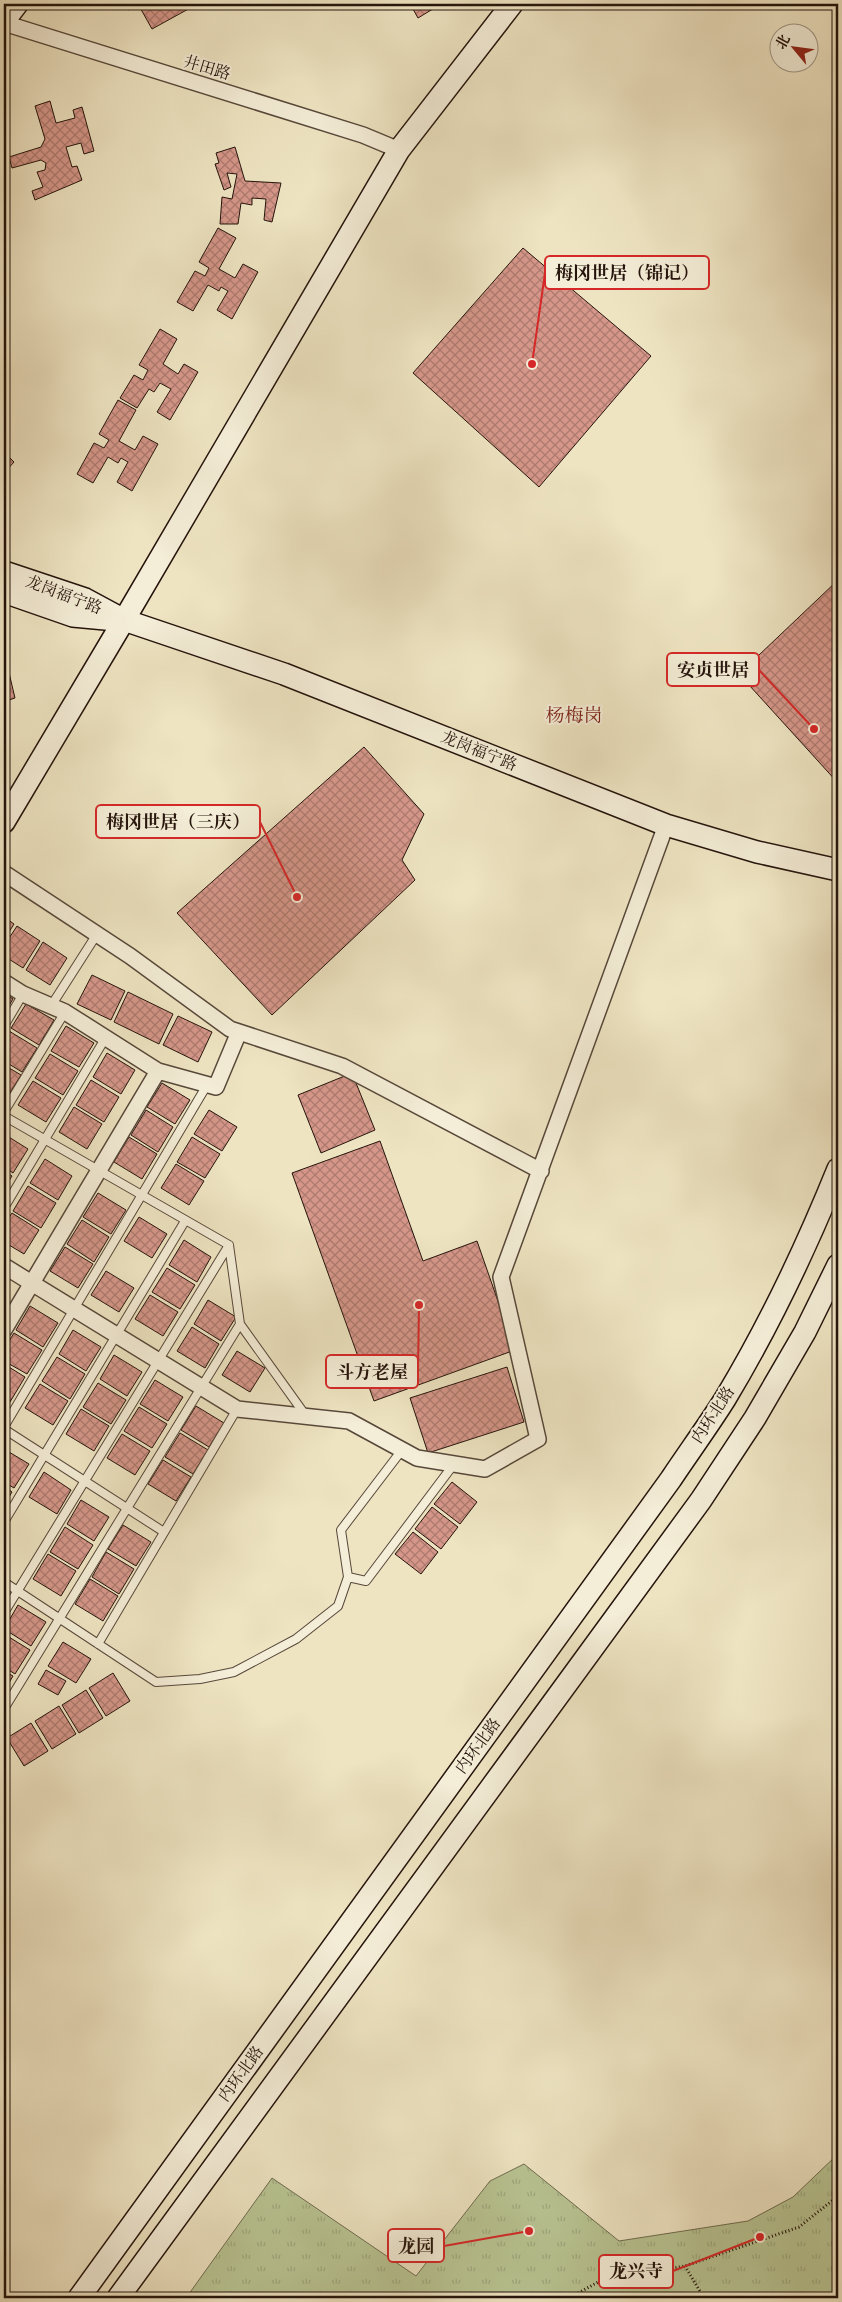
<svg xmlns="http://www.w3.org/2000/svg" width="842" height="2302" font-family="Cardo,'Noto Serif SC',serif">
  <defs>
    <pattern id="park-tufts" width="24" height="20" patternUnits="userSpaceOnUse" patternTransform="scale(1.25)"><rect width="24" height="20" fill="#b9c493"/><path d="M3 7l-1-3M5 7V3M7 7l1-3M15 17l-1-3M17 17v-4M19 17l1-3" fill="none" stroke="#9fa87e"/></pattern>
    <pattern id="building-cross-hatch" width="8" height="8" patternUnits="userSpaceOnUse" patternTransform="scale(1.25)"><rect width="8" height="8" fill="#d6978a"/><path d="M0 0l8 8M0 8l8-8" fill="none" stroke="#ad7a6f"/></pattern>
  </defs>
  <rect width="100%" height="100%" fill="#eee4c2"/>
  <filter id="stains"><feTurbulence type="fractalNoise" baseFrequency=".004" numOctaves="4"/><feColorMatrix values="0 0 0 0 .2 0 0 0 0 .09 0 0 0 0 .02 0 0 0 .5 -.17"/></filter>
  <radialGradient id="worn" r=".72"><stop offset=".6" stop-color="#630" stop-opacity="0"/><stop offset="1" stop-color="#630" stop-opacity=".3"/></radialGradient>
  <path fill="url(#park-tufts)" stroke="#6f6c50" d="M838 2154V2298H186L272 2178 416 2276 490 2181 524 2164 619 2241 748 2221 793 2197Z"/>
  <path fill="url(#building-cross-hatch)" stroke="#25140c" d="M120 4H190L192 7 152 29 138 4 128 10 125 5 121 7Z
    M423 4H441L418 18 413 9Z
    M50 101 56 123 75 118 73 110 82 107 94 151 84 154 81 143 66 147 72 167 77 166 82 180 35 200 32 191 43 187 37 172 45 170 46 163 41 160 12 168 9 157 41 147 45 139 35 106Z
    M235 147 245 181 281 183 272 222 264 220 266 199 252 198V205L241 203 238 224H220L222 197 232 199 237 174 227 173 231 187 224 190 215 164 219 163 216 153Z
    M218 228 236 238 219 269 235 278 243 264 258 272 232 319 217 310 228 291 221 287 219 291 208 285 193 311 177 302 195 271 205 276 209 268 199 262Z
    M523 248 651 356 539 487 413 373Z
    M160 329 177 339 163 364 178 374 184 364 198 372 170 420 157 412 171 389 160 383 154 392 149 389 137 408 120 398 134 375 143 380 148 370 139 365Z
    M118 400 136 410 119 441 135 450 143 436 158 444 132 491 117 482 128 462 121 458 118 463 108 457 93 483 77 474 94 443 104 448 109 440 99 434Z
    M4 452 14 462 4 473Z
    M838 580V783L739 674Z
    M5 656 15 698 6 701 4 693Z
    M364 747 424 814 402 860 415 880 272 1015 177 913Z
    M4 917 14 924 4 940Z
    M17 926 40 941 23 968 4 956V946Z
    M43 942 67 958 50 985 26 970Z
    M92 975 125 991 111 1020 77 1004Z
    M128 992 173 1014 159 1044 114 1022Z
    M4 993 13 999 4 1014Z
    M26 1004 54 1020 39 1045 11 1028Z
    M178 1016 212 1032 198 1062 163 1045Z
    M66 1026 94 1043 79 1067 51 1051Z
    M9 1031 37 1048 22 1072 4 1061V1040Z
    M107 1053 135 1070 121 1094 93 1077Z
    M50 1054 78 1071 63 1095 35 1078Z
    M4 1065 21 1075 6 1099 4 1098Z
    M352 1073 375 1130 321 1153 298 1095Z
    M91 1080 119 1097 104 1122 76 1105Z
    M33 1081 61 1098 46 1122 18 1105Z
    M162 1083 190 1100 175 1124 147 1107Z
    M74 1107 102 1124 87 1149 59 1132Z
    M146 1110 173 1127 158 1152 131 1135Z
    M209 1110 237 1127 222 1151 194 1134Z
    M4 1134 28 1149 13 1173 4 1167Z
    M129 1137 157 1154 142 1179 114 1162Z
    M192 1137 220 1154 205 1178 177 1162Z
    M380 1141 423 1261 477 1241 515 1350 374 1401 292 1173Z
    M45 1159 72 1176 58 1200 30 1183Z
    M176 1164 204 1181 189 1205 161 1188Z
    M4 1171 12 1176 4 1189Z
    M28 1186 56 1203 41 1228 13 1211Z
    M98 1193 126 1210 111 1234 83 1217Z
    M12 1213 39 1230 24 1254 4 1242V1226Z
    M139 1217 167 1234 152 1258 124 1241Z
    M82 1220 109 1237 94 1262 67 1244Z
    M184 1240 211 1257 197 1282 169 1265Z
    M65 1247 93 1264 78 1288 50 1271Z
    M167 1268 195 1285 180 1309 152 1292Z
    M106 1271 134 1288 119 1312 91 1295Z
    M150 1295 178 1312 163 1336 135 1319Z
    M208 1300 236 1317 221 1341 194 1324Z
    M30 1306 58 1323 43 1347 16 1330Z
    M192 1327 219 1344 205 1368 177 1351Z
    M73 1330 101 1347 86 1371 59 1354Z
    M14 1333 42 1350 27 1374 4 1361V1349Z
    M237 1351 265 1368 250 1392 222 1375Z
    M114 1355 142 1372 127 1396 100 1379Z
    M57 1357 85 1374 70 1399 42 1381Z
    M4 1364 25 1377 10 1402 4 1398Z
    M507 1367 524 1422 428 1453 410 1398Z
    M155 1380 183 1397 168 1421 140 1404Z
    M98 1383 126 1400 111 1424 83 1407Z
    M40 1384 68 1401 53 1425 25 1408Z
    M196 1406 224 1423 209 1447 181 1430Z
    M139 1407 167 1424 152 1448 124 1431Z
    M81 1409 109 1426 94 1451 66 1434Z
    M180 1433 208 1450 193 1474 165 1457Z
    M122 1434 150 1451 135 1475 107 1458Z
    M4 1449 29 1464 14 1488 4 1482Z
    M163 1460 191 1477 176 1501 148 1484Z
    M44 1472 71 1490 57 1514 29 1497Z
    M452 1482 477 1502 460 1524 434 1504Z
    M4 1486 12 1492 4 1505Z
    M81 1500 109 1517 94 1541 67 1524Z
    M432 1507 458 1527 441 1549 415 1529Z
    M123 1525 151 1542 136 1566 108 1549Z
    M65 1527 93 1545 78 1569 50 1552Z
    M413 1532 438 1552 421 1574 395 1554Z
    M106 1552 134 1569 119 1594 92 1577Z
    M48 1554 76 1571 61 1596 33 1579Z
    M90 1579 118 1596 103 1621 75 1604Z
    M18 1605 46 1622 31 1646 4 1629Z
    M4 1634 30 1650 15 1674 4 1667Z
    M63 1642 91 1659 76 1683 48 1666Z
    M46 1670 66 1681 58 1695 38 1684Z
    M4 1671 13 1676 4 1691Z
    M113 1673 130 1701 106 1716 89 1688Z
    M86 1690 103 1718 79 1733 62 1705Z
    M59 1706 76 1734 52 1749 35 1721Z
    M31 1723 48 1751 24 1766 7 1738Z"/>
  <g fill="none" stroke-linecap="round" stroke-linejoin="round">
    <defs>
      <path id="lane" d="M51 1006 97 934
        M4 1026 23 994
        M4 1112 65 1012
        M4 1116 229 1245
        M4 1208 106 1037
        M229 1245 240 1324 306 1416
        M4 1427 207 1085
        M4 1429 164 1532
        M4 1522 185 1221
        M348 1577 366 1581 454 1464
        M4 1582 156 1682 200 1679 234 1672 296 1639 338 1606 348 1577 341 1530 402 1450
        M4 1613 229 1245
        M98 1644 237 1409
        M4 1709 240 1324"/>
      <path id="street" d="M4 23 363 135 399 150
        M4 873 130 956 230 1029 342 1066 541 1171
        M4 982 23 994 65 1012 158 1071 216 1087 239 1032
        M4 1266 237 1409 349 1421 417 1458 485 1469 538 1439 501 1277 666 825
        M4 1330 158 1071"/>
      <path id="secondary" d="M4 21 17 4
        M4 572 85 599 124 620 284 674 666 825 757 852 838 870
        M4 592 73 616 116 620
        M4 822 124 620 399 150 512 4
        M79 2298 671 1479C689 1452 708 1426 725 1399 769 1326 806 1248 838 1169
        M118 2298 701 1500 755 1418 805 1332 838 1265"/>
    </defs>
    <use href="#lane" stroke="#57483a" stroke-width="10"/>
    <use href="#street" stroke="#57483a" stroke-width="18"/>
    <use href="#secondary" stroke="#25140c" stroke-width="24"/>
    <path stroke="#25140c" stroke-width="3" stroke-dasharray="1 2.5" stroke-linecap="butt" d="M685 2266 704 2298
      M569 2298 600 2281 685 2266 799 2227 838 2196"/>
    <use href="#lane" stroke="#f4edd7" stroke-width="8"/>
    <use href="#street" stroke="#f4edd7" stroke-width="15"/>
    <use href="#secondary" stroke="#f4edd7" stroke-width="21"/>
  </g>
  <g text-anchor="middle" dominant-baseline="central" stroke-width="4" stroke-linejoin="round" paint-order="stroke">
    <g font-size="16" fill="#25140c" stroke="#f4edd7">
      <text transform="translate(207 68) rotate(17)">井田路</text>
      <text transform="translate(64 595) rotate(21)">龙岗福宁路</text>
      <text transform="translate(479 751) rotate(22)">龙岗福宁路</text>
      <text transform="translate(713 1415) rotate(-57)">内环北路</text>
      <text transform="translate(478 1746) rotate(-54)">内环北路</text>
      <text transform="translate(241 2074) rotate(-54)">内环北路</text>
    </g>
    <g font-size="19" fill="#7a1f14" stroke="#f4edd7">
      <text x="574" y="716">杨梅岗</text>
    </g>
  </g>
  <path fill="none" stroke="#d62828" stroke-width="2" d="M532 364L545 273M814 729L759 670M297 897L260 822M419 1305L418 1372M529 2231L444 2246M760 2237L673 2271"/>
  <g fill="#d62828" stroke="#f4edd7" stroke-width="2">
    <circle cx="532" cy="364" r="5"/>
    <circle cx="814" cy="729" r="5"/>
    <circle cx="297" cy="897" r="5"/>
    <circle cx="419" cy="1305" r="5"/>
    <circle cx="529" cy="2231" r="5"/>
    <circle cx="760" cy="2237" r="5"/>
  </g>
  <g fill="#f4edd7" stroke="#d62828" stroke-width="2">
    <rect x="545" y="256" width="164" height="33" rx="5"/>
    <rect x="667" y="653" width="92" height="33" rx="5"/>
    <rect x="96" y="805" width="164" height="33" rx="5"/>
    <rect x="326" y="1355" width="92" height="33" rx="5"/>
    <rect x="388" y="2229" width="56" height="33" rx="5"/>
    <rect x="599" y="2255" width="74" height="33" rx="5"/>
  </g>
  <g font-size="18" text-anchor="middle" font-weight="bold" fill="#25140c">
    <text x="627" y="279">梅冈世居（锦记）</text>
    <text x="713" y="676">安贞世居</text>
    <text x="178" y="828">梅冈世居（三庆）</text>
    <text x="372" y="1378">斗方老屋</text>
    <text x="416" y="2252">龙园</text>
    <text x="636" y="2277">龙兴寺</text>
  </g>
  <rect width="842" height="2302" fill="none" stroke="#eee4c2" stroke-width="20"/>
  <rect x="5" y="5" width="832" height="2292" fill="none" stroke="#25140c" stroke-width="2.5"/>
  <rect x="10" y="10" width="822" height="2282" fill="none" stroke="#25140c"/>
  <g transform="translate(794 48) rotate(299)"><circle r="24" fill="#f4edd7" stroke="#a19686"/>
  <path d="M0-4L9 19L0 12L-9 19Z" fill="#8f2418"/>
  <text y="-8" font-size="14" font-weight="bold" text-anchor="middle" fill="#25140c">北</text>
  </g>
  <rect width="100%" height="100%" filter="url(#stains)"/>
  <rect width="100%" height="100%" fill="url(#worn)"/>
</svg>
